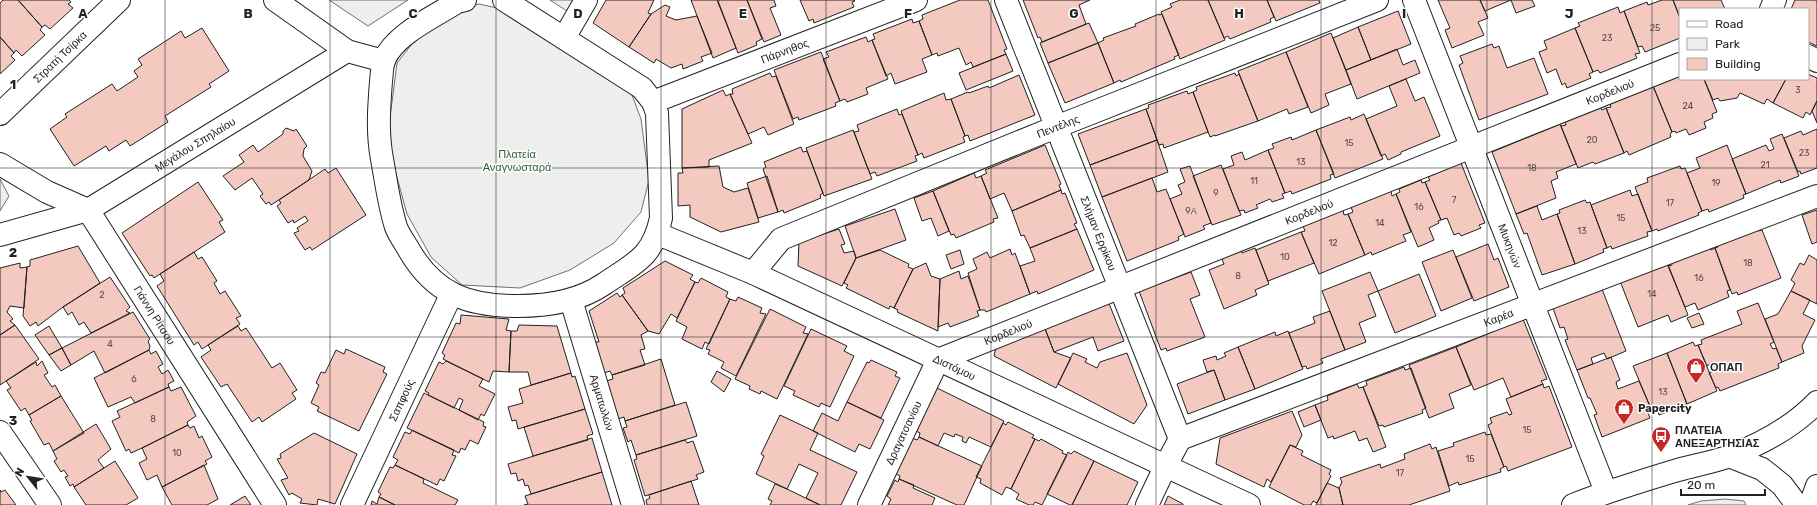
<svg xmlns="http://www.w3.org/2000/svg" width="1817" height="505" font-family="Rubik,sans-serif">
  <rect width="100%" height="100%" fill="#fff"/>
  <path fill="#eee" stroke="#6f6f6f" d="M329 0H408L368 26Z
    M550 0H573L567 11Z
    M479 4 506 10 607 74 632 95 641 119 649 180 641 212 614 243 570 270 520 288 462 285 431 257 407 214 387 141 397 63 415 40 461 8Z
    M0 179 9 196 0 211Z
    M1725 499 1744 501 1746 505H1688L1701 501Z"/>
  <path fill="#f3c9c0" stroke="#222" d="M3 0H18L42 27 40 30 45 35 22 56 16 50 14 53 0 37V3Z
    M18 0H69L71 2 68 4 73 8 50 29 45 25 42 27Z
    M606 0H654L648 13 651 14 629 47 593 23Z
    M691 0H717L736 48 713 58Z
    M720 0H747L762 39 756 42 757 45 738 53 718 1Z
    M747 0H774L776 6 770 8 781 35 764 42Z
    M800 0H854L855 1 852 2 854 7 814 23 813 19 809 21Z
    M960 0H988L1007 49 1004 50 1006 54 973 67 971 62 966 65 959 48 938 56 937 53 932 55 919 21 923 19 922 15Z
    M1023 0H1090L1079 5 1086 24 1042 42 1040 37 1038 38Z
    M1180 0H1208L1225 40 1180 59 1161 12 1172 7 1170 4Z
    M1208 0H1267L1274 17 1270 19 1271 22 1230 39 1228 36 1224 38Z
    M1267 0H1319L1320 3 1276 21Z
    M1438 0H1480L1488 18 1478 22 1484 35 1452 48 1445 30 1450 28Z
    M1480 0H1511L1485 11Z
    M1511 0H1532L1535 6 1516 13Z
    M1662 0H1673L1680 18V38L1645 52 1642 46 1638 47 1624 11 1647 2 1648 5Z
    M1673 0H1721L1725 9H1680V18Z
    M1795 0H1817V46L1808 42V9H1791Z
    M665 5 670 7 666 16 676 20 697 16 712 53 701 57 703 61 683 69 682 64 671 68 656 59 654 63 629 47 651 14Z
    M1618 7 1620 13 1624 11 1640 53 1635 54 1637 58 1600 73 1598 70 1593 72 1575 28 1580 26 1578 23Z
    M1398 11 1411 44 1371 60 1358 27Z
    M1159 14V15L1162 14 1179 55 1174 57 1175 59 1121 82 1120 80 1114 83 1098 43 1104 40 1103 38 1136 26 1135 24Z
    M912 19 913 23 919 21 932 55 922 59 927 72 895 84 891 73 886 76 872 40 875 39 873 34Z
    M1089 23 1098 43 1048 63 1040 43Z
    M1358 27 1371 60 1346 70 1333 38Z
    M202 28 229 71 209 84 211 87 165 116 168 122 130 146 126 140 109 151 106 146 74 166 50 129 67 117 65 114 112 84 117 91 138 77 134 71 142 65 138 59 181 31 185 38Z
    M1575 28 1593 72 1589 74 1591 78 1567 88 1565 83 1562 85 1556 69 1547 73 1539 52 1547 49 1544 41Z
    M1331 33 1351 84 1325 94 1329 105 1311 113 1286 52Z
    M0 37 14 53 11 56 15 60 0 74Z
    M866 37 868 42 872 40 888 79 866 88 868 94 847 102 845 99 840 101 823 59 829 57 826 52Z
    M1098 43 1114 83 1065 103 1048 63Z
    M1492 44 1494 48 1499 46 1507 68 1534 58 1548 94 1479 120 1459 65 1463 63 1460 56Z
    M1397 49 1403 65 1415 60 1420 73 1357 99 1346 70Z
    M821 52 840 101 835 103 836 106 799 120 798 117 793 119 774 70Z
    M1286 52 1308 107 1289 114 1287 109 1258 121 1238 71Z
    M1006 54 1013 71 966 90 959 73Z
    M770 73 772 77 776 76 794 124 768 135 764 127 748 134 730 94H733L732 89Z
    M1235 73 1236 76 1239 74 1258 121 1215 136V135L1210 137 1193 92 1197 90 1196 87Z
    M1680 74V79H1704L1717 112 1712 114 1713 118 1704 122 1706 128 1689 135 1686 129 1676 133 1675 131 1672 132 1653 86Z
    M1808 74 1817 78V101L1810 115 1806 112 1803 118 1773 103 1786 79H1808Z
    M1019 75 1035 115 970 141 968 135 965 136 951 99 968 92 969 93 988 86 989 88Z
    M1406 79 1415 101 1424 97 1440 136 1401 152V154L1388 160 1385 154 1381 156 1366 119 1397 106 1389 86Z
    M1704 79H1786L1773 103 1767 99 1764 104 1740 93 1737 98 1720 101 1718 98 1713 100Z
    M1653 86 1672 132 1670 134 1671 137 1629 155 1627 151 1624 153 1606 108 1611 107 1610 104Z
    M723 90 726 96 730 94 752 143 709 160V167L682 168V109Z
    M1187 91 1188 94 1193 92 1208 132 1164 148 1163 144 1159 145 1146 109 1149 108 1148 105Z
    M944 93 946 100 951 99 965 136 963 137 965 142 924 158 922 153 918 155 901 111Z
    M1817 101V123L1812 111Z
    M1600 107 1602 110 1606 108 1624 153 1595 164 1593 162 1578 168 1561 126 1566 125 1565 121Z
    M897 109 899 115 902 114 918 155 915 156 917 161 877 176 875 172 870 174 854 132 859 131 857 125Z
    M1146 109 1157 140 1090 165 1078 134Z
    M1364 114 1383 159 1335 178 1316 130 1350 117 1351 120Z
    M1560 124 1576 164 1556 172 1558 178 1551 181 1556 198 1516 214 1492 152Z
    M286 128 294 131 296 129 307 146 304 149 303 156 312 171 309 180 271 205 269 202 266 204 260 196 263 194 252 178 235 190 223 176 244 162 239 155 253 145 258 152 283 134V131Z
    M1817 129V168L1801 174 1800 171 1798 172 1784 138 1801 131 1803 135Z
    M853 130 872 179 824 196 806 148Z
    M1316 130 1334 174 1330 175 1331 179 1292 194 1291 191 1285 193 1268 150 1274 148 1272 144 1291 137 1292 140Z
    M1782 134 1799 176 1781 183 1780 180 1746 194 1732 159 1766 145 1769 151 1774 149 1770 139Z
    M1157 140 1168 172 1102 197 1090 165Z
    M1045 145 1061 184 1059 185 1061 190 1012 211 1004 193 990 199 981 176 987 173 985 170Z
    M1727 145 1746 194 1743 195 1744 198 1709 212 1708 209 1702 211 1687 173 1700 168 1696 158Z
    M801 147 803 152 807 151 823 193 820 195 821 198 784 213 783 210 778 212 763 169 766 167 764 162Z
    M1268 150 1285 193 1282 194 1284 198 1272 202 1270 199 1256 205 1258 208 1245 213 1244 210 1239 211 1223 169 1234 165 1231 156 1242 152 1245 160Z
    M1461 163 1485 223 1479 225 1481 228 1461 236 1459 233 1454 235 1447 218 1441 220 1425 182 1430 180 1428 177Z
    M1221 165 1241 215 1212 225 1193 176Z
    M719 166 723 187 734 192 748 188 759 222 721 232 690 217V205L678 206V173H683L682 168Z
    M1190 166 1211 223 1203 226 1205 229 1185 237 1170 199 1182 194 1178 185 1185 182 1180 169Z
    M1680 166 1681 169 1685 168 1702 211 1698 213 1699 215 1658 231 1657 229 1652 231 1635 187 1648 182 1647 178Z
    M336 168 366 215 312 250 310 247 305 250 294 233 299 231 297 228 308 221 305 216 294 223 293 220 288 223 277 206 281 203 279 200 325 169 328 173Z
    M974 173 976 178 981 176 998 218 993 219 994 222 956 238 954 234 951 235 933 191Z
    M767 176 778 212 758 218 747 183Z
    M1152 178 1157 192 1166 189 1184 234 1178 237 1179 240 1127 261 1102 197Z
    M1421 180 1422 183 1425 182 1441 220 1438 221 1439 223 1429 228 1434 240 1418 247 1396 194 1400 192 1399 189Z
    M198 182 223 220 219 222 225 232 154 278 152 275 150 276 122 233Z
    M1061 190 1062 194 1065 193 1077 223 1074 224 1077 229 1030 248 1024 235 1021 236 1012 211Z
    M1630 190 1632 196 1638 194 1652 231 1647 232 1648 236 1612 249 1611 246 1607 248 1591 205Z
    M933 191 949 231 938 236 931 218 922 221 914 198Z
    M1391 191 1392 196 1396 194 1411 232 1403 235 1406 241 1372 255 1371 252 1365 255 1348 214 1353 212 1351 207Z
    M1585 200 1587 203 1590 202 1607 248 1603 249 1604 252 1575 264 1557 214 1560 213 1559 210Z
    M1537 206 1542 220 1557 214 1575 264 1542 275 1527 233 1524 234 1516 214Z
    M895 209 906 240 856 258 845 226Z
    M1343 210 1344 215 1348 214 1365 255 1319 274 1301 232 1305 231 1303 226Z
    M1817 210V242L1812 244 1802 215Z
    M1757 228 1758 231 1762 230 1781 278 1738 295 1737 292 1732 294 1715 248 1718 247 1717 244Z
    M839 229 845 244 841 245 844 253 854 251 856 258 842 286 798 266 799 242Z
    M1077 229 1094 270 1038 294 1037 291 1030 294 1020 266 1035 261 1030 248Z
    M1301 232 1314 263 1268 281 1256 250Z
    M1488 244 1494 260 1498 258 1509 287 1474 301 1456 257Z
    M78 246 100 283 63 307 38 326 36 322 30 326 23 316 27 267 30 266V260Z
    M1709 246 1711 250 1715 248 1730 290 1727 291 1729 297 1698 310 1695 303 1685 307 1668 266 1672 265 1671 262Z
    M1255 248 1269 284 1255 290 1257 295 1224 309 1209 270 1224 264 1221 257 1241 249 1242 253Z
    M1010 249 1012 255 1015 253 1030 294 986 312 985 310H980L968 273 977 269 973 259 987 252 990 258Z
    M880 250 909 264 908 267 913 269 894 308 890 306 889 309 846 288 848 285 844 283 856 258Z
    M960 250 964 264 951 269 946 255Z
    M1453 250 1472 298 1441 311 1422 262Z
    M194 252 198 259 202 257 217 281 214 283 220 294 225 291 241 316 236 318 240 324 202 349 198 342 194 345 157 286 164 281 160 274Z
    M1809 255 1817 260V304L1791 291 1795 283 1791 280 1800 263 1804 265Z
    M665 261 693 275 690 279 695 282 677 318 671 314 659 334 648 331 622 295 625 293 623 288Z
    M1667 262 1688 315 1671 322 1668 315 1638 327 1620 281Z
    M20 263V268L27 267 24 308 10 306 7 312 13 319 10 321 15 325 0 335V268Z
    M926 263 931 276 940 279 938 331 897 312 898 310 894 308 913 269Z
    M959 271 961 279 968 276 980 310 977 311 979 316 950 327 948 323 938 327 940 279Z
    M1191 272 1200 295 1190 299 1205 337 1167 351 1166 348 1161 350 1139 291Z
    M1370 272 1378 291 1368 295 1376 316 1359 323 1366 342 1345 350 1322 291Z
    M1419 274 1436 316 1395 333 1378 291Z
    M110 277 130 307 126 311 130 313 91 333 84 322 79 325 72 312 68 315 63 307Z
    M701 278 728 292 726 297 730 299 709 344 705 342 702 349 682 339 687 327 676 321 695 282 698 283Z
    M1602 289 1626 351 1607 359 1604 353 1591 358 1593 364 1577 370 1565 340 1568 339 1564 327 1560 328 1553 308Z
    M1791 291 1810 300 1803 314 1815 320 1802 346 1804 353 1782 362 1765 319 1778 314Z
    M617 293 620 297 622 295 648 331 641 335 645 349 640 350 645 365 612 375 610 371 604 373 595 342H599L589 311Z
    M738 297 762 308 760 313 766 314 736 376 721 368 724 362 708 354 710 350 706 349 730 299 736 301Z
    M1108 301 1124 341 1098 351 1093 337 1054 352 1044 326Z
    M1758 303 1774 342 1770 344 1773 349 1776 348 1782 362 1778 364 1779 368 1720 391 1718 387 1716 388 1709 373 1713 371 1710 364 1707 366 1698 345 1702 344 1701 340 1742 324 1737 311Z
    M770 309 806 327 803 333 808 334 777 399 761 391 760 394 749 389 750 386 735 379Z
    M1330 311 1345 350 1321 359 1323 363 1307 369 1306 366 1302 367 1289 333 1315 323 1313 317Z
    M133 312 150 339 148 341 150 346 149 350 105 373 94 351 71 365 62 348Z
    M1699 313 1704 324 1692 328 1687 318Z
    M461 315 509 319 506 330 511 331 509 372 493 371 489 382 443 359 445 355 442 353 456 323 460 324Z
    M1523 319 1547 379 1541 381 1543 384 1511 397 1503 378 1474 390 1456 347Z
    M15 325 39 359 0 385V335Z
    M519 325 557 326 571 373 531 385 528 372H509L511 331H517Z
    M49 326 62 348 49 355 35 335Z
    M238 326 241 331 246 328 272 368 280 363 297 390 292 393 296 399 262 422 259 417 252 422 227 384 221 387 201 357 211 350 208 345Z
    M1044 326 1054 352 1071 358 1056 388 994 356 997 343Z
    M811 329 847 346 844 351 854 356 830 407 821 403 819 407 793 395 795 391 784 386Z
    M1288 331 1303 369 1255 389 1238 347 1275 332 1276 336Z
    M1693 342 1695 346 1698 345 1717 391 1687 404 1667 353Z
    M1238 347 1255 389 1225 400 1214 370 1207 372 1203 360 1216 356 1217 360 1226 356 1224 353Z
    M1456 347 1471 385 1449 394 1454 408 1429 418 1409 365Z
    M62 348 71 365 61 371 49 355Z
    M346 349 385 367 383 372 387 374 359 431 317 411 319 407 311 403 319 385 316 383 321 372 325 373 336 350 344 354Z
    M149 350 151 354 156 351 163 364 158 367 162 374 168 370 174 381 168 384 169 387 135 403 131 397 108 407 94 378Z
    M1073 353 1087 359 1085 362 1097 368 1100 362 1127 353 1147 405 1134 424 1058 384Z
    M1667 353 1687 404 1659 415 1657 409 1652 411 1633 366Z
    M1611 357 1620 380 1616 382 1618 389 1639 381 1652 411 1648 413 1650 418 1602 437 1594 415 1597 414 1590 398H1588L1577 370Z
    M661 359 675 405 625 421 624 417 618 419 606 381 613 379 612 375Z
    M871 360 897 372 895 376 900 378 881 418 847 402 867 362 869 363Z
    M42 361 48 373 44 375 52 387 55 385 61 396 29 415 25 408 21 411 7 390 11 388 6 381 36 362 37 366Z
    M446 361 483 379 479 386 495 394 484 416 481 414 478 420 459 410 463 400 459 398 454 408 428 395 429 393 425 391 439 362 443 364Z
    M1404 367 1405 370 1411 368 1426 408 1422 410 1423 413 1384 427 1383 425 1379 426 1363 387 1367 385 1366 381Z
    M1214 370 1225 400 1188 414 1177 384Z
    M717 371 731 379 724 392 711 382Z
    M571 373 572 377 575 376 585 409 518 429 516 420 512 421 508 407 523 403 519 389Z
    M1357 384 1359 388 1363 387 1386 447 1373 452 1367 438 1359 441 1355 431 1334 439 1333 436 1328 438 1315 405 1328 400 1327 396Z
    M1543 384 1544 388 1549 386 1572 447 1508 471 1506 466 1504 467 1488 425 1492 423 1490 418 1507 412 1509 415 1512 414 1506 399Z
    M169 387 171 391 181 387 196 416 187 422 188 425 142 448 131 453 129 449 126 451 112 421 120 417 117 411Z
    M937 388 1004 421 991 447 969 437 966 443 962 441 963 437 955 434 954 437 944 433 938 446 919 437 920 433 916 431Z
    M424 393 484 422 483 426 486 427 478 444 470 440 465 450 461 448 459 453 407 428Z
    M61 396 84 433 53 451 49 443 44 445 30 421 32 420 29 415Z
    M686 402 697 436 636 455 631 440 628 442 623 428 627 427 625 421Z
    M847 402 884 420 870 449 859 444 855 452 813 431 822 413 838 421Z
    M1315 405 1321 420 1304 427 1298 412Z
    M585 409 593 434 587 436 588 440 533 456 524 427Z
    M1292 411 1302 435 1296 447 1290 445 1271 482 1267 479 1264 487 1216 464 1220 438Z
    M780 415 818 433 810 450 857 472 841 505H820L806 498 818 473 799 464 787 489 756 474 764 456 761 454Z
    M1008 422 1034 435 1032 438 1035 439 1011 489 1006 487 1002 495 980 483 981 479 976 477 1003 423 1006 425Z
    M96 424 111 449 98 460 104 468 74 487 73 484 70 486 65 477 68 476 64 470 61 472 54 461 57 459 53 451Z
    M188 425 190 428 194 426 199 438 202 436 212 457 205 461 207 464 162 487 157 475 147 480 139 463 147 459 142 448Z
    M412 430 454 450 452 455 456 456 444 481 440 479 437 485 395 465 398 460 393 457 405 432 410 434Z
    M1485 432 1486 435 1491 434 1504 467 1500 469 1501 472 1459 485 1458 482 1449 486 1438 451 1454 446 1453 443Z
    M314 433 357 454 335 504 318 499 317 505 300 503 302 499 292 493 289 495 281 480 288 478 277 459 281 458 280 454Z
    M919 437 982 466 964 505H957L899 479 900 476 896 474 912 438 917 440Z
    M592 438 602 472 531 494 528 485 525 486 523 479 518 481 516 473 511 474 508 464Z
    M1035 439 1039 441 1041 439 1063 451 1062 453 1067 455 1042 505 1035 502 1033 505H1029L1016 499 1019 494 1011 489Z
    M685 440 687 443 693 441 704 472 696 475 698 479 645 496 634 460 637 459 636 455Z
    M1430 444 1432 449 1436 447 1450 491 1409 505H1343L1339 488 1342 482 1340 478 1380 464 1381 468 1405 459 1404 454Z
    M1290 445 1303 451 1301 455 1331 470 1329 474 1331 476 1317 503 1313 501 1311 505H1304L1269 487Z
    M1074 451 1094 461 1072 505H1070L1047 494 1068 452 1071 454Z
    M115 461 138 498 126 505H86L74 487Z
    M1094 461 1138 482 1127 505H1072Z
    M204 465 218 499 207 505H172L162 487Z
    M395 465 424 479 423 483 458 500 455 505H395L379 497 381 494 378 492 390 467 393 468Z
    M602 472 612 505H524L528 504 525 496Z
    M899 479 914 485 913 488 935 498 932 505H888L891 499 887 496 895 480 898 482Z
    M691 481 699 505H647L646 500 650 498 649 495Z
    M1327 483 1339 488 1343 505H1316Z
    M775 484 787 489 820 505H770L772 501 768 499Z
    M0 490 1 492 5 490 16 505H0Z
    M245 496 251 505H230Z
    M1168 496 1183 504V505H1164Z
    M379 497 395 505H371L372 501 377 504Z"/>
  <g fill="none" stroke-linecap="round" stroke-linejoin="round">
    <defs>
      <g id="minor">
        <path d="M275 0 347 51 384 61"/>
        <path d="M465 0 457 2C434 17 395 34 384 60 382 65 382 74 381 81 379 107 377 132 382 159 386 181 389 205 396 227 399 235 405 243 409 250 435 295 469 306 518 306 548 306 579 301 604 284 635 263 653 257 661 218L657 113 653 102 642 88 504 0"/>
        <path id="s1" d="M1006 0 1180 439 1166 465 1147 505"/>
        <path id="s2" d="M1414 0 1606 492"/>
        <path d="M1771 9 1775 0"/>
        <path d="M564 38 586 0"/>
        <path d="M1808 56 1817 61"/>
        <path id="s3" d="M653 102 916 0"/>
        <path id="s4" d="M0 114 119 0"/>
        <path id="s5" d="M0 164 47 192 88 210 275 505"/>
        <path id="s6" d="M658 234 753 273 1249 505"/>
        <path id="s7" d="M0 235 88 210 347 51"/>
        <path id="s8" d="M753 273 781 239 1056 127 1377 0"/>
        <path id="s9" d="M571 300 633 505"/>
        <path d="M0 432 50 505"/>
        <path id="s10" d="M1180 439 1817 196"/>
        <path d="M1729 456 1762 469 1782 485 1797 505"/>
        <path id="s11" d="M352 505 451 295"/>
        <path id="s12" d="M869 505 938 360 1680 64"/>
        <path d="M1573 505C1605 492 1638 482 1671 472 1690 466 1711 463 1730 456 1761 444 1794 426 1817 402"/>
        <path d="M1810 505 1817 486"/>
      </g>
    </defs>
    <use href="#minor" stroke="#222" stroke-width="24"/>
    <use href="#minor" stroke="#fff" stroke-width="22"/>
  </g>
  <path fill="none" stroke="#222" stroke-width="1" stroke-opacity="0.55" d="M165 0V505M330 0V505M496 0V505M661 0V505M826 0V505M991 0V505M1156 0V505M1321 0V505M1487 0V505M1652 0V505M0 168H1817M0 337H1817"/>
  <defs>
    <symbol id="shop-pin" viewBox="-11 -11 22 30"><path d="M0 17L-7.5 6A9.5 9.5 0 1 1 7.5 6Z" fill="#c62828" stroke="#fff"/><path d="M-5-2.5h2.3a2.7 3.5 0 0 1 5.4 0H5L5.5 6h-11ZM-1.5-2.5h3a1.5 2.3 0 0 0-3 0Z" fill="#fff"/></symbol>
    <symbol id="bus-pin" viewBox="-11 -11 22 30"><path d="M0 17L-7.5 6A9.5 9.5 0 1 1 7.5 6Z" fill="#c62828" stroke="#fff"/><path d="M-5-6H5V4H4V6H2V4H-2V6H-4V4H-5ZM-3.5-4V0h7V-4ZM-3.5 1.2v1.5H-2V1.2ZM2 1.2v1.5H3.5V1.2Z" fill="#fff"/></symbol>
  </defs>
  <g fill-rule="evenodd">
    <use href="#shop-pin" x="1685" y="356" width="22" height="30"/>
    <use href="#shop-pin" x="1613" y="397" width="22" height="30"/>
    <use href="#bus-pin" x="1650" y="425" width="22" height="30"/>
  </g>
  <g text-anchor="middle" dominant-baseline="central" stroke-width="3" stroke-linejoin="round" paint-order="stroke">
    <g font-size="9" fill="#564c4a">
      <text x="1655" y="28">25</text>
      <text x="1607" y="38">23</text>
      <text x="1798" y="90">3</text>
      <text x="1688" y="106">24</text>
      <text x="1592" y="140">20</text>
      <text x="1349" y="143">15</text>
      <text x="1804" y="153">23</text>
      <text x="1301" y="162">13</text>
      <text x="1765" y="165">21</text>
      <text x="1532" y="168">18</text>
      <text x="1254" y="181">11</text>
      <text x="1716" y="183">19</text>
      <text x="1216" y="193">9</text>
      <text x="1454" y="200">7</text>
      <text x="1670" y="203">17</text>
      <text x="1419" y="207">16</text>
      <text x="1191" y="211">9Α</text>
      <text x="1621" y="218">15</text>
      <text x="1380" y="223">14</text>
      <text x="1582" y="231">13</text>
      <text x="1333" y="243">12</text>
      <text x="1285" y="257">10</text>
      <text x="1748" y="263">18</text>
      <text x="1238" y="276">8</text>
      <text x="1699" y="278">16</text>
      <text x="1652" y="294">14</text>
      <text x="102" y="295">2</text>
      <text x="110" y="344">4</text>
      <text x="134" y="379">6</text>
      <text x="1663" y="392">13</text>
      <text x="153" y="419">8</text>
      <text x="1527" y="430">15</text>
      <text x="177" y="453">10</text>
      <text x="1470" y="459">15</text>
      <text x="1400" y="473">17</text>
    </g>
    <g font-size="11" fill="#222" stroke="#fff">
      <text stroke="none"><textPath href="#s3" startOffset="141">Πάρνηθος</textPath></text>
      <text stroke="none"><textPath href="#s4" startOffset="83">Στρατή Τσίρκα</textPath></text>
      <text stroke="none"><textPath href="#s12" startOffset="884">Κορδελιού</textPath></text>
      <text stroke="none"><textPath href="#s8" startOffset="343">Πεντέλης</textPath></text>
      <text stroke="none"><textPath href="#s7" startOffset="217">Μεγάλου Σπηλαίου</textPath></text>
      <text stroke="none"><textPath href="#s12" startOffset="560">Κορδελιού</textPath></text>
      <text stroke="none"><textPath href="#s1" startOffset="251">Σλήμαν Ερρίκου</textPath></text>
      <text stroke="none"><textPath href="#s2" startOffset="264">Μυκηνών</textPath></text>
      <text stroke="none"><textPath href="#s5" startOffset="224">Γιάννη Ρίτσου</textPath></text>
      <text stroke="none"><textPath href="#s10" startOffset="341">Καρέα</textPath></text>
      <text stroke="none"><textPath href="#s12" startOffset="236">Κορδελιού</textPath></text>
      <text stroke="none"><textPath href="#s6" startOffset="325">Διστόμου</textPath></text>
      <text stroke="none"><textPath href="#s11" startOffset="116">Σαπφούς</textPath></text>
      <text stroke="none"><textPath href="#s9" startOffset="107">Αρματωλών</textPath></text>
      <text stroke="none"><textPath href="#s12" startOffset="80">Δραγατσανίου</textPath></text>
    </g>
    <g font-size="11" fill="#2f5e38" stroke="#fff">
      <text x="517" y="154">Πλατεία<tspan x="517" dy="13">Αναγνωσταρά</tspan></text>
    </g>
    <g font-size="11" font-weight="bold" fill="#222" stroke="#fff" text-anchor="start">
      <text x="1710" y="367">ΟΠΑΠ</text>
      <text x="1638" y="408">Papercity</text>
      <text x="1675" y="430">ΠΛΑΤΕΙΑ<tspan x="1675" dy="13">ΑΝΕΞΑΡΤΗΣΙΑΣ</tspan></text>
    </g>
  </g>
  <g font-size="13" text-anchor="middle" font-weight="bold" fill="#222" stroke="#fff" stroke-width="3" stroke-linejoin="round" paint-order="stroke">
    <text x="83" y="18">A</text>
    <text x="248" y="18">B</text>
    <text x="413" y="18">C</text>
    <text x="578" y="18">D</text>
    <text x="743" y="18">E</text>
    <text x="908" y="18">F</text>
    <text x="1074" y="18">G</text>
    <text x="1239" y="18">H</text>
    <text x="1404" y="18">I</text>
    <text x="1569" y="18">J</text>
    <text x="13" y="89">1</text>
    <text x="13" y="257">2</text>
    <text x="13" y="425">3</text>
  </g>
  <rect x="1679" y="8" width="130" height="72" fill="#ffffff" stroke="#a7a7a7"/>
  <rect x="1687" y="21" width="20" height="6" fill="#ffffff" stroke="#a7a7a7"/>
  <text x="1715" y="28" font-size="12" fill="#222222">Road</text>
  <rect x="1687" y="38" width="20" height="12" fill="#eeeeee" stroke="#a7a7a7"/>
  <text x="1715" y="48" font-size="12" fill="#222222">Park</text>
  <rect x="1687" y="58" width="20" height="12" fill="#f3c9c0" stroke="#a7a7a7"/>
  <text x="1715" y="68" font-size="12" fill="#222222">Building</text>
  <g transform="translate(28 477) rotate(300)" stroke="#ffffff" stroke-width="3" paint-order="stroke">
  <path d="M0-3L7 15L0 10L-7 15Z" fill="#222222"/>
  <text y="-6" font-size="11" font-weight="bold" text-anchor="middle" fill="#222222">N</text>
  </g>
  <path d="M1681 489v6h84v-6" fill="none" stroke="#222222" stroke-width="2"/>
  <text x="1687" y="489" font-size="12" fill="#222222" stroke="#ffffff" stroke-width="3" paint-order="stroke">20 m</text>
</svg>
